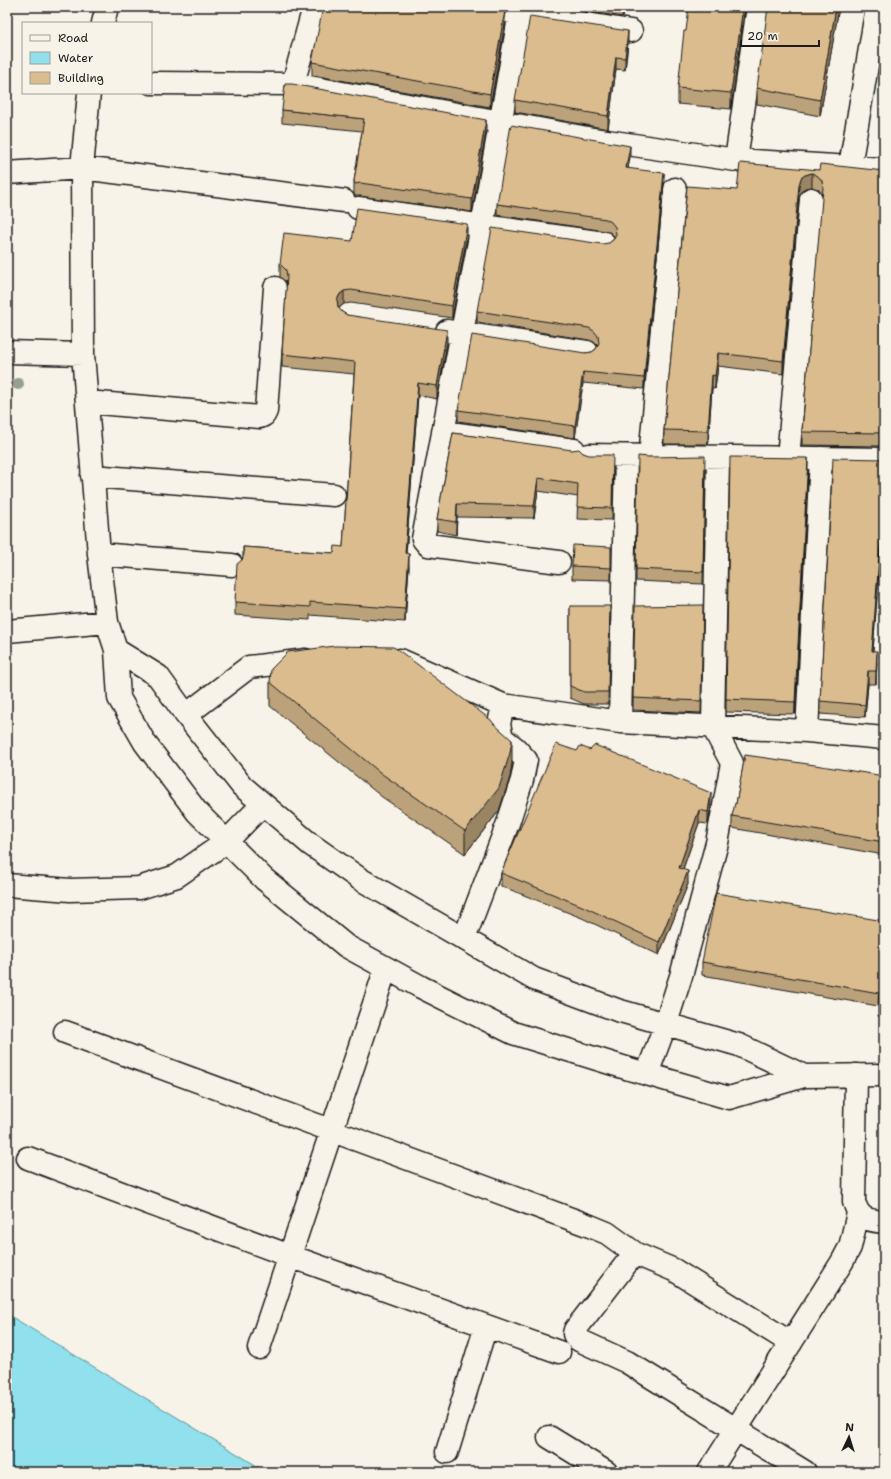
<svg xmlns="http://www.w3.org/2000/svg" width="891" height="1479" font-family="'Shantell Sans',sans-serif">
  <rect width="100%" height="100%" fill="#f7f3e8"/>
  <filter id="ink" filterUnits="userSpaceOnUse"><feTurbulence type="fractalNoise" baseFrequency=".025" numOctaves="2"/><feDisplacementMap in="SourceGraphic" scale="8" xChannelSelector="R" yChannelSelector="G"/><feConvolveMatrix kernelMatrix="1 2 1 2 8 2 1 2 1" color-interpolation-filters="sRGB"/></filter>
  <g filter="url(#ink)">
    <path fill="#90e0ed" stroke="#629299" d="M7 1314 267 1472H7Z"/>
    <g fill="none" stroke-linecap="round" stroke-linejoin="round">
      <defs>
        <path id="minor" d="M479 7 631 31
          M521 7 482 226 423 539 428 545 559 562
          M103 23 107 7
          M151 83 293 84 593 139 736 160 884 169
          M293 84 314 7
          M89 93 82 168 83 354 99 554 107 622 116 650 119 698 145 743 197 812 264 879 346 946 421 987 513 1033 626 1068 729 1098 804 1076 884 1075
          M736 160 758 7
          M850 166 877 7
          M7 173 82 168 344 201
          M358 208 604 243
          M447 331 587 352
          M7 352 83 354
          M87 402 260 417 264 415 266 411 275 288
          M443 432 574 450
          M589 455 884 459
          M650 457 675 189
          M788 458 811 199
          M92 476 334 495
          M99 554 232 565
          M7 631 107 622
          M116 650 158 676 186 715 242 786 310 844 360 879 534 979 617 1010 739 1045 804 1076
          M400 660 503 705 620 722 807 731 884 738
          M186 715 249 667 306 660
          M620 722 626 456
          M807 731 821 458
          M7 885 70 890 139 888 177 876 226 842 263 804
          M464 939 508 823 522 780 526 760 515 748 502 738 499 724 503 705
          M65 1032 590 1226 607 1233 636 1254
          M647 1074 666 1023 681 976 717 843 732 763 713 727 718 457
          M856 1075 854 1202C860 1220 867 1220 884 1222
          M28 1158 290 1256 559 1352
          M791 1343 674 1270 636 1254 633 1255 575 1330 574 1334 576 1338 581 1341 627 1362 805 1472
          M259 1348 386 968
          M549 1437 606 1472
          M447 1452 486 1326
          M709 1472 842 1262 850 1247 858 1213"/>
      </defs>
      <use href="#minor" stroke="#1c1c1c" stroke-width="25"/>
      <use href="#minor" stroke="#f7f3e8" stroke-width="22"/>
    </g>
    <circle fill="#989f8f" cx="18" cy="384" r="6"/>
    <path fill="#bca27a" stroke="#1c1c1c" d="M559 7H625L623 17Z
      M745 7 731 109 678 104V88L686 31Z
      M839 7 820 116 757 104V88Z
      M505 24 490 107 312 75V62Z
      M628 43 625 70 616 69 608 129 515 112V100Z
      M282 110 486 132 472 212 360 196H355L354 194V181L362 131 282 123Z
      M630 157 628 168 664 184 644 389 583 383 575 438 458 421V410L585 353 592 352 596 349 598 346 594 342 589 340 477 322V311L609 243 614 239 615 237 611 233 606 231 497 215V204Z
      M819 170 884 171V446L802 445V432L823 196 822 194 818 189 812 187 805 188 801 192 799 198 783 374 718 366 715 389 712 388 708 444H664V430L737 190Z
      M467 236 452 318 351 303 344 304 340 307 339 309 342 312 347 315 447 343 437 399 418 395 406 554 409 567 405 622 310 615V620L235 615V602L242 560 243 557V547L334 553 343 547 354 374 282 367V354L287 286 286 282 280 277V264L352 241Z
      M453 433 583 453 613 468 612 520 577 519 578 497 538 491 534 518 457 517 456 535 437 531V519Z
      M649 457 705 469 703 584 636 581V569Z
      M884 459V545H881L873 651 877 663 876 684H868L865 717 820 714V701Z
      M808 470 795 714 726 712V699Z
      M611 547V580L572 579V566Z
      M570 606 610 618 608 704H584L570 698Z
      M703 618 701 713 633 710V698Z
      M270 682 512 764 510 777 499 811 465 854 382 797 270 706Z
      M590 750 711 806 708 824 699 823 683 869 688 884 659 955 582 918 501 886V873L577 751Z
      M884 776V855L732 828V816L736 804Z
      M884 921V1016H878V1006L702 975V962Z"/>
    <path fill="#998463" stroke="#1c1c1c" d="M623 7H625L623 17Z
      M743 7H745L731 109V93Z
      M836 7H839L820 116V100Z
      M505 11V24L490 107V94Z
      M628 31V43L625 70V58Z
      M616 57V69L608 129V116Z
      M486 120V132L472 212V199Z
      M630 146V157L626 179V168Z
      M664 173V184L644 389V378Z
      M812 173V187L805 188 801 192 799 198 783 374V361L799 185 801 178 805 175Z
      M467 224V236L452 318V306Z
      M344 291V304L340 307 337 313V300L340 294Z
      M447 330V343L437 399V386Z
      M718 353V366L715 389V376Z
      M583 372V383L575 438V426Z
      M712 375V388L708 444V431Z
      M418 383V395L405 566V553Z
      M808 458V470L795 714V702Z
      M538 478V491L534 518V506Z
      M457 504V517L456 535V522Z
      M881 532V545L872 663V651Z
      M409 554V567L405 622V609Z
      M877 651V663L876 684V671Z
      M868 671V684L865 717V705Z
      M512 740V764L510 777 499 811 465 854V831Z
      M711 793V806L708 824V812Z
      M699 810V823L679 880V868Z
      M688 871V884L659 955V942Z"/>
    <path fill="#dbbc8e" stroke="#1c1c1c" d="M323 7H482L505 11 490 94 312 62Z
      M689 7H743L731 93 678 88 684 31H686Z
      M768 7H836L820 100 757 88Z
      M530 16 628 31 625 58 616 57 608 116 515 100Z
      M285 84H292L486 120 472 199 360 183 355 184 354 181 364 119 282 110Z
      M511 125 630 146 626 168 664 173 644 378 583 372 575 426 458 410 472 335 585 353 592 352 596 349 599 343 598 336 594 331 589 328 477 311 492 228 602 244 609 243 614 239 616 234 615 227 611 222 606 219 497 204Z
      M740 163 819 170 820 164 884 171V433L802 432 823 187 822 181 818 176 812 173 805 175 801 178 799 185 783 361 718 353 715 376 712 375 708 431 664 430 687 186 737 190Z
      M357 208 467 224 452 306 351 290 344 291 340 294 337 300 338 307 342 312 347 315 447 330 437 386 418 383 405 553 409 554 405 609 310 602V607L235 602 237 564 242 560 244 554 243 547 334 553 335 546 343 547 355 362 282 354 287 276 286 270 280 264 284 233 352 241Z
      M453 433 572 450 579 449 583 453 589 455H613L612 508 577 507 578 484 538 478 534 506 457 504 456 522 437 519Z
      M638 456 649 457 705 456 703 572 636 569Z
      M730 457 808 458 795 702 726 699Z
      M833 458 884 459V532H881L872 651H877L876 671H868L865 705 820 701Z
      M573 545 611 547V568L572 566Z
      M703 605 701 701 633 698 635 606Z
      M570 606H610L608 692H584L570 686Z
      M335 646 393 647 397 649 491 720 494 724 512 740 510 753 499 788 465 831 382 774 270 682 271 669 288 652Z
      M556 744 577 751 580 746 590 750 595 745 711 793 708 812 699 810 679 868 688 871 659 942 582 906 501 873Z
      M745 755 815 765 884 776V842L732 816 735 803 736 804Z
      M716 893 884 921V1003H878L879 993 702 962Z"/>
  </g>
  <rect width="891" height="1479" fill="none" stroke="#f7f3e8" stroke-width="24"/>
  <rect x="12" y="12" width="867" height="1455" fill="none" stroke="#1c1c1c" stroke-width="1.5" filter="url(#ink)"/>
  <rect x="22" y="22" width="130" height="72" fill="#f7f3e8" stroke="#9f9d96"/>
  <rect x="30" y="35" width="20" height="6" fill="#f7f3e8" stroke="#9f9d96"/>
  <text x="58" y="42" font-size="12" fill="#1c1c1c">Road</text>
  <rect x="30" y="52" width="20" height="12" fill="#90e0ed" stroke="#9f9d96"/>
  <text x="58" y="62" font-size="12" fill="#1c1c1c">Water</text>
  <rect x="30" y="72" width="20" height="12" fill="#dbbc8e" stroke="#9f9d96"/>
  <text x="58" y="82" font-size="12" fill="#1c1c1c">Building</text>
  <g transform="translate(849 1437) rotate(4)" stroke="#f7f3e8" stroke-width="3" paint-order="stroke">
  <path d="M0-3L7 15L0 10L-7 15Z" fill="#1c1c1c"/>
  <text y="-6" font-size="11" font-weight="bold" text-anchor="middle" fill="#1c1c1c">N</text>
  </g>
  <path d="M741 40v6h78v-6" fill="none" stroke="#1c1c1c" stroke-width="2"/>
  <text x="747" y="40" font-size="12" fill="#1c1c1c" stroke="#f7f3e8" stroke-width="3" paint-order="stroke">20 m</text>
</svg>
